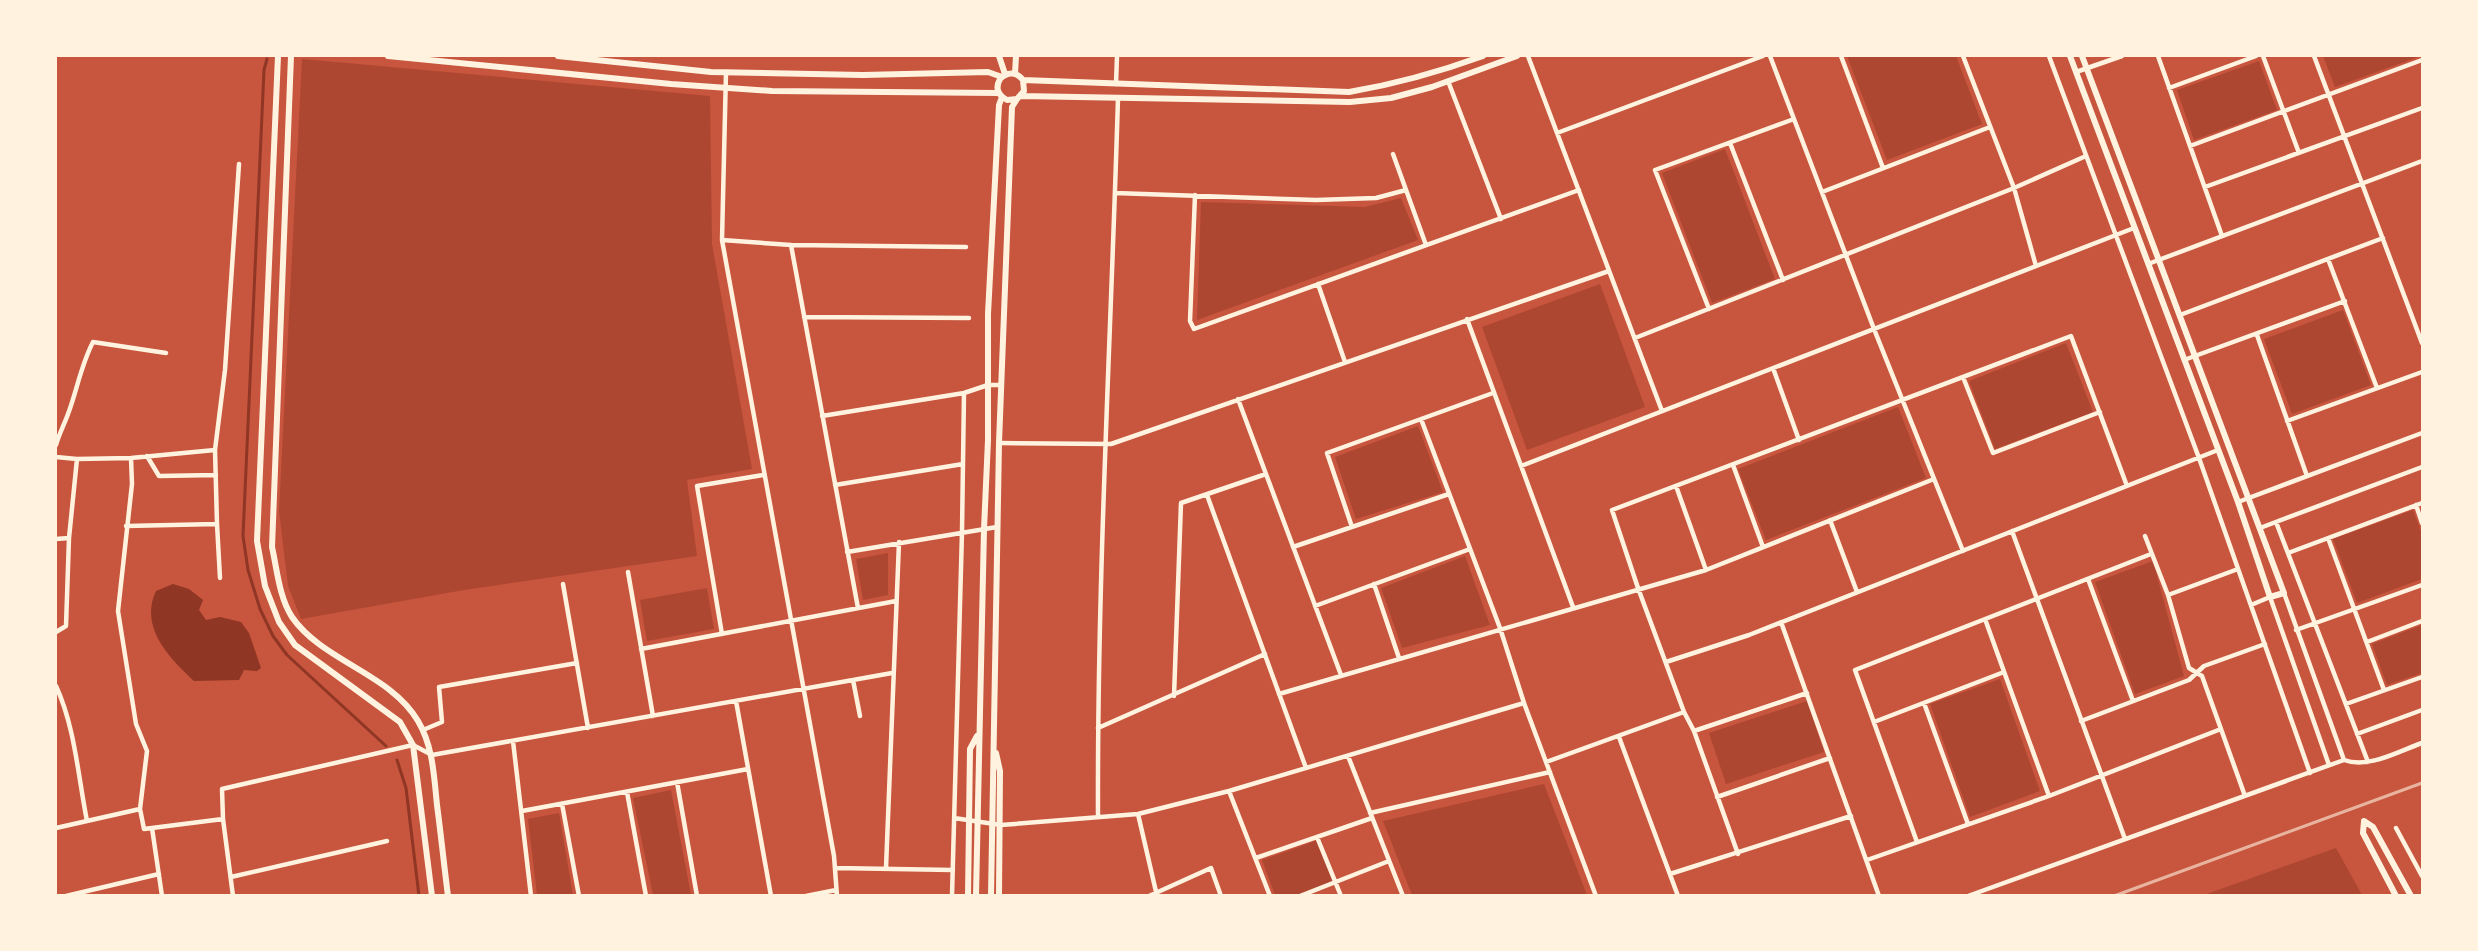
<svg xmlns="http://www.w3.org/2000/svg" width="2478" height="951" font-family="'IBM Plex Sans',sans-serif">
  <rect width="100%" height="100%" fill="#c8553d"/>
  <path fill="#ae4732" d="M1847 56H1956L1982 124 1887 160Z
    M2323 56H2417L2418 57 2335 87Z
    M302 59 710 96 712 244 752 469 687 480 697 556 464 590 301 619 288 586 279 511Z
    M2259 61 2277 110 2194 140 2177 90Z
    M1725 149 1775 279 1712 303 1662 173Z
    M1401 198 1418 240 1197 320 1201 202 1365 207Z
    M1600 284 1645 407 1527 450 1482 327Z
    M2343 310 2371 385 2292 414 2264 339Z
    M2066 343 2093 412 1995 449 1969 381Z
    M1898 407 1926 478 1766 540 1738 469Z
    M1418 426 1443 492 1356 519 1335 457Z
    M2413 510 2422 534V579L2357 603 2333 539Z
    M888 553V595L863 600 856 559Z
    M1465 556 1490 625 1402 648 1381 588Z
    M2153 561 2184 676 2135 694 2095 582Z
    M707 588 714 629 647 641 640 600Z
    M2422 625V673L2387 685 2372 644Z
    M2000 679 2040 791 1970 817 1930 704Z
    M1807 701 1824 752 1726 784 1709 733Z
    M1544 784 1587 895H1412L1383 821Z
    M671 790 691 895H653L633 798Z
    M559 813 573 895H537L528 819Z
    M1321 839 1336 881 1297 895H1275L1262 860Z
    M2336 848 2362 895H2204Z"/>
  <path fill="#8f3625" d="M173 584 189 589 203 600 199 610 206 620 220 617 241 622 249 633 261 668 257 671 244 670 239 680 194 681C169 658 139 627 156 591Z"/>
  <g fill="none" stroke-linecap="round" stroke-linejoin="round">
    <path stroke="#8f3625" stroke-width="3" d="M267 59 264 70 243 536 248 570 260 609 273 636 287 655 386 746
      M397 760 406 788 419 896"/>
    <path stroke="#fff3e0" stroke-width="4.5" d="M1528 56 1662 411
      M1770 56 1874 329 1963 551
      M1841 56 1883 168
      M1963 56 2014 188 2036 266
      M2049 56 2199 458 2310 773
      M2158 56 2222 236
      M2263 56 2299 153
      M2314 56 2422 343
      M726 72 722 240 834 856 837 896
      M2076 72 2122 56
      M1448 81 1501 219
      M1116 84 1117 56
      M2169 88 2256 56
      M1557 133 1763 56
      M1730 143 1783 280
      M2190 146 2422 60
      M1393 154 1426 245
      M2205 187 2422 108
      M1822 192 1990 127
      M1115 193 1316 200 1376 198 1406 190
      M1195 195 1190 321 1194 329 1579 190
      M722 240 791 245 966 247
      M791 245 858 608
      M2328 259 2377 388
      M2148 264 2422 161
      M1318 284 1345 362
      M1709 309 1655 170 1794 119
      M2180 315 2383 238
      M804 317 969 318
      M1467 319 1573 607
      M2257 335 2307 476
      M1635 338 2014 188 2086 156
      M2184 360 2345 301
      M1773 368 1799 440
      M1963 377 1993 453 2100 412
      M1238 399 1341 675
      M822 416 964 393 988 385H1001
      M2287 421 2422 372
      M999 443 1111 444 1609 271
      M56 445C59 434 64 425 68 414 77 390 81 365 93 342L166 353
      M147 456 159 476 216 475
      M56 457 77 459
      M131 458 132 484 118 611 136 724 147 751 140 809
      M1733 465 1763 547
      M1521 466 2134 228
      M835 485 963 464
      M1676 486 1706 570
      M1207 495 1306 768
      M2238 502 2422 433
      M2416 505 2422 523
      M1830 520 1857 592
      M2276 522 2368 762
      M217 524 215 450 225 370 239 164
      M126 526 217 524 220 578
      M1352 527 1327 453 1493 393
      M2260 528 2422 467
      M2012 531 2125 839
      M2145 536 2168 595 2189 668 2202 676 2245 796
      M2328 538 2384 690
      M56 539 69 538
      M1293 547 1449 494
      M847 552 997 527
      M2288 553 2422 503
      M628 572 653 716
      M2088 579 2133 701
      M563 584 588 728
      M1374 584 1399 658
      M2284 593 2344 760
      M2168 595 2238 569
      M2251 605 2270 597 2329 765
      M1315 606 1470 549
      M1985 619 2049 796
      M1781 622 1879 896
      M2296 630 2422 585
      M56 632 66 626 69 538 77 459 131 458 215 450
      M722 634 697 486 763 475
      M2367 642 2422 621
      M641 649 896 601
      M1666 662 1749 635 2218 450
      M853 680 860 716
      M56 686C75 727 78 776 87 821
      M1279 694 1706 570 1934 479
      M1174 696 1181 503 1266 474
      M736 701 771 896
      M1524 703 1596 896
      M1924 703 1968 824
      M2346 704 2422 677
      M2081 721 2189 680 2204 666 2265 644
      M1874 722 2004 672
      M1098 728 1265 654
      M423 730 442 722 439 687 577 663
      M1694 731 1807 693
      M2357 734 2422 710
      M1619 737 1678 896
      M513 741 531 896
      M1348 756 1403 896
      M1546 762 1684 712
      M677 782 697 896
      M1229 791 1270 896
      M627 792 646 896
      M1717 797 1830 758
      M562 804 579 896
      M522 811 748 769
      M1370 813 1550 772
      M1138 814 1157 896
      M1098 817C1097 577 1111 338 1118 98
      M954 818 1001 825 1138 814 1229 791 1524 703 1500 628 1421 419
      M223 819 233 896
      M56 828 140 809 144 829 223 819 222 789 413 745 432 755 892 673
      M152 828 162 896
      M2396 828 2422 876
      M1317 837 1341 896
      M1917 842 1855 670 2151 554
      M1738 854 1694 731 1684 712 1638 588 1612 510 2071 336 2127 486
      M1256 858 1372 818
      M1867 860 2049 796 2221 729
      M835 868 953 870
      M886 868 899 542
      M1670 874 1851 816
      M231 877 387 841
      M66 896 159 874
      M806 896 836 890
      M952 896 962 532 964 393
      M1149 896 1211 868 1221 896
      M1300 896 1389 861
      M1968 896 2344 760C2369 769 2399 751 2422 743"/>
    <path stroke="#fff3e0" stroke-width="6" d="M278 56 257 541 265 586 279 622 295 645 400 722 413 745 432 896
      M291 56 272 547C277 569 279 597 292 617 322 661 391 674 418 721 433 746 434 776 437 805 441 835 444 865 448 896
      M388 56 671 84 772 91 999 93
      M558 56 711 72 863 75 988 72 1002 77
      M999 56 1005 74
      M2070 56 2238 502 2270 597 2284 593 2082 56
      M1015 74 1016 56
      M1023 80 1024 91 1017 99 1007 100C998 95 995 88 1000 79 1008 71 1017 72 1023 80L1349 92C1396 84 1439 72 1483 56
      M1021 96 1350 102 1391 98 1432 87 1517 56
      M996 753 1000 771 999 896
      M968 896 970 749 977 736
      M976 896 984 529 988 440V314L999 105 1002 97
      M991 896 999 443 1012 107 1017 99
      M2396 896 2363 833 2364 821 2373 827 2411 896"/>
    <path stroke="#e9b49f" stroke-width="3" d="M2114 896 2422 783"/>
  </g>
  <rect width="2478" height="951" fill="none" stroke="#fff3e0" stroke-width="114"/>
</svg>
